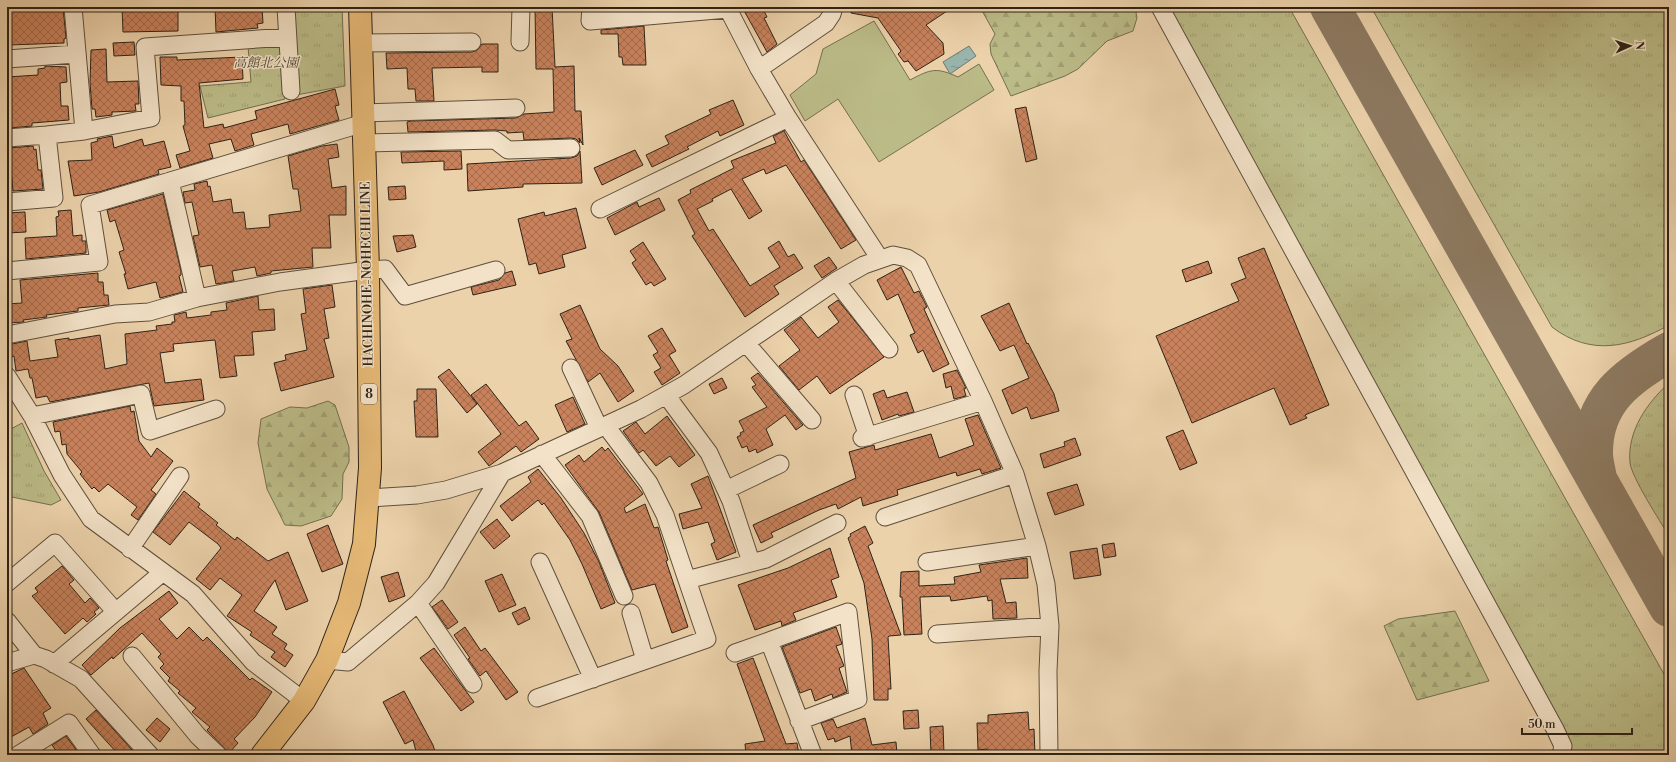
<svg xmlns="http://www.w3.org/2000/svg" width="1676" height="762" font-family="'Libre Bodoni','Noto Serif JP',serif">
  <defs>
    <pattern id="grass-tufts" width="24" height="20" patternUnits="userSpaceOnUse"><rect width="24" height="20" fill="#bbbb87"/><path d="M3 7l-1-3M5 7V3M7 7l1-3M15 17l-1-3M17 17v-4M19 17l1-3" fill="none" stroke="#a1a074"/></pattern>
    <pattern id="forest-firs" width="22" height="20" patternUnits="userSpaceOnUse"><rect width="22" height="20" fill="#bbbb87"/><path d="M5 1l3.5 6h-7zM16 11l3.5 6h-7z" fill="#a1a074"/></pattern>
    <pattern id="water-ripples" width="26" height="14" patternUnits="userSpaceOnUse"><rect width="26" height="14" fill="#99b6ae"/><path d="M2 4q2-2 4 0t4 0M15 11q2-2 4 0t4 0" fill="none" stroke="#7d948d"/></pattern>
    <pattern id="building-cross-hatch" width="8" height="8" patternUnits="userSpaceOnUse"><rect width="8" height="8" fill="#c9825c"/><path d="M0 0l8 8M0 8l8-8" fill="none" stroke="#a46a4b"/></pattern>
  </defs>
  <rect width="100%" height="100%" fill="#ecd2ab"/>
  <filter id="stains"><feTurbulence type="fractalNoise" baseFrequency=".005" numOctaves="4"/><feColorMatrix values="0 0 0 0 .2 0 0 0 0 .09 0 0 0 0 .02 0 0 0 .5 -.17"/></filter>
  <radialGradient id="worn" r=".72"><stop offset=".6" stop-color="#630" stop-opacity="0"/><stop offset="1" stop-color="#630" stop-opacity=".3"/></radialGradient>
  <path fill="url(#grass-tufts)" stroke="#746f4f" d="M293 7H342L345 86 296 95Z
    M1167 7H1289L1669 683V755H1566Z
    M1371 7H1669V325C1630 347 1591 357 1552 327Z
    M277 45 282 48 285 99 208 118 200 86 251 82 248 46Z
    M1669 383V536C1660 521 1632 478 1630 463 1627 431 1647 403 1669 383Z
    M22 423 44 471 61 500 51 505 7 496V431Z"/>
  <path fill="url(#forest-firs)" stroke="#746f4f" d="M980 7H1135L1137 18 1133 31 1107 41 1078 69 1065 76 1011 96 991 54 990 44 995 34Z
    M328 401 335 405 349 447V462L343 474 342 499 331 516 301 526 285 525 267 489 258 443 261 419 290 407 307 408Z
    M1455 611 1489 681 1417 700 1384 626 1398 619Z"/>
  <path fill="#bbbb87" stroke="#746f4f" d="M874 21 910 80C931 69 936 67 958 77L979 64 994 90 879 162 838 99 805 121 790 95 816 74 823 49Z"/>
  <path fill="url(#water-ripples)" stroke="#6e7b72" d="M969 46 976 56 950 74 943 62Z"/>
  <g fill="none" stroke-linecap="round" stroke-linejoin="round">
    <path stroke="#8d7a61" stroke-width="40" d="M1330 7 1669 607
      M1597 479C1596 471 1593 462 1593 454 1592 401 1627 376 1669 352"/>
  </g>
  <path fill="url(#building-cross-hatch)" stroke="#2e2317" d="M7 7H63L66 38 64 39V43L9 45Z
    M122 7H143V10L178 8V31L123 32Z
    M215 7H262L263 23 257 24 258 28 216 32Z
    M535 7H552L555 67 574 66 575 111H581L583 145 579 138 580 143 576 139 571 138 524 140 523 132 507 133V131L495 130 408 132 407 122 411 121 516 118 524 114 554 112 553 69H536Z
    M742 7H762L767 17 764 18 777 44 767 52Z
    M851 7H953L926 25 943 43 944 54 916 71 908 61 904 62 898 54 901 51 878 18 851 13Z
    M644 26 646 65H623L622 57H619L618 34H601V30Z
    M134 42 135 55 114 56 113 43Z
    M482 44H498V72H482V67L432 68 434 101H416L415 89H408L407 68 387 69 386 53 472 52 477 50Z
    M106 49 107 82 138 81 139 104H135L136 111 112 112V115L96 117 95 109H92L90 83 91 50Z
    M160 57H177V60L242 57 243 79 199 83 204 128 223 124 224 128 257 119 255 111 335 89 339 105 335 106 339 120 290 134 288 124 251 134 254 145 235 151 231 139 209 144 213 158 180 168 176 155 190 151 183 126 185 125 184 101H181V86L161 85Z
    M45 66 66 67 67 82 60 83 61 106H68L69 120 32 123V126L10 128 9 114H7V77L38 75V69L45 68Z
    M733 100 744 125 720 136 718 131 687 147 689 149 652 167 646 155 669 144 665 136 711 114 709 110Z
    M1026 107 1037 159 1026 162 1015 109Z
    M784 131 801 162 804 160 856 240 841 249 786 165 766 174 764 169 742 179 762 211 749 219 731 189 712 199 713 201 697 209 709 231 713 229 750 286 780 267 768 248 779 241 788 257 794 254 803 268 774 286 779 294 745 317 692 236 695 234 678 200 691 193 690 190 734 168 731 161 776 143 773 136Z
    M112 136 114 148 142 139 144 146 164 141 171 167 158 170 159 174 99 192 74 196 68 161 92 160 91 143 98 141 97 139Z
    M337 144 339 157 328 159 332 188 346 186V215H329L331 248H312L313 267 271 271V273L257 276 255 267 232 271 234 281 216 284 212 265 200 267 193 236 199 235 192 202 185 203 183 192 195 190 194 184 207 181 208 187 210 186 213 202 231 199 233 213 244 212 246 229 270 227 269 215 301 211 298 189H293L288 156 322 146Z
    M33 146 34 150 36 149 38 170H41L43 189 13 191 9 148Z
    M635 150 643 165 602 185 594 168Z
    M461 151 462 169 444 170V161L402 163 401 152Z
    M580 151 582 183 523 184V187L468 191 467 164 571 158 577 156Z
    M405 186 406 199 389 200 388 187Z
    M163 194 181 271V275L179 276 183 292 160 298 156 282 128 289 124 274H126L119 252 124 250 115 220 110 222 107 210Z
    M659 198 665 210 615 235 607 218 637 202 639 207Z
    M576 208 586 248 562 255 565 267 539 274 536 263 529 265 518 219 544 212 545 216Z
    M71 210 73 236 82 235V241H86V253L26 259 25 238 57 236 56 217 59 216 58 211Z
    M25 212 26 232 7 233V213Z
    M413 235 416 247 397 252 393 236Z
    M643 242 666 279 654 286 651 282 646 285 632 263 636 260 630 251Z
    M1264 248 1329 405 1305 415 1307 418 1290 425 1274 388 1192 423 1156 336 1239 301 1231 284 1246 278 1238 258Z
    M829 257 837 268 822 278 814 266Z
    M1208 261 1212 273 1186 282 1182 270Z
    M901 267 914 293 919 291 927 307 924 309 949 364 933 372 923 350 918 353 910 335 915 333 898 294 887 300 877 280Z
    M512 271 516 285 473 295 471 287 499 280 505 273Z
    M98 273V282H103L104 295H108L109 305 78 308V311L46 315 47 317 23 320 24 322 7 323V304L22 303 20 280Z
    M332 285 335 307 324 309 329 338 324 339 334 377 281 391 274 363 286 360 285 355 307 350 301 314 306 313 303 289Z
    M258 296 259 310 274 309 275 330 252 332 254 355 234 356 237 376 220 378 215 340 173 344 174 351 160 353 165 383 201 379 204 400 154 406 149 383 50 402 47 396 36 398 32 378H30L28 369 16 371 14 356 7 358V345L27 341 30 361 58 357 55 340 69 338V340L100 335 105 369 127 364 125 334 157 330 156 326 172 324V322H175L174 315 186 312 187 318 211 315V312L227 310 226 303Z
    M838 300 884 357 830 394 817 376 799 390 779 366 800 350 784 330 801 317 818 338 839 322 828 307Z
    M1009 303 1027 344 1028 343 1054 394 1059 411 1031 419 1027 407 1012 414 1002 390 1029 378 1014 345 1000 351 981 316Z
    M580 305 600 349 618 366 634 391 618 402 600 373 588 382 566 341 572 339 560 314Z
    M662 328 676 351 669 355 680 373 662 385 654 372 661 368 653 355 658 352 648 336Z
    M449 369 477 404 467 413 438 377Z
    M957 370 966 388 964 389 966 396 954 399 951 386 946 388 943 374Z
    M758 373 803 425 796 430 785 415 766 429 773 445 757 453 756 449 749 452 747 446 742 448 737 437 741 435 740 433 744 431 739 421 767 407 752 387 756 385 751 378Z
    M722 378 727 388 714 394 709 384Z
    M486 384 519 426 526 421 539 439 521 452 516 446 489 466 478 452 501 434 471 395Z
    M417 389H436L438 437H416L414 401H417Z
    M884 390 887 398 907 392 914 412 899 416 898 414 882 420 873 394Z
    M573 397 585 424 567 432 555 405Z
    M130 406 131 412 134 411 139 441 151 457 157 448 173 461 151 490 156 494 138 520 131 515 137 507 108 484 99 492 94 487 92 489 80 474 82 472 67 454 66 444 62 445 60 431 55 432 53 422Z
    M978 415 1001 468 982 474 980 469 957 476 956 472 897 490 898 495 863 506 861 497 838 509 836 504 819 510 771 533 773 537 761 543 753 525 856 478 849 452 874 445 875 450 931 434 939 458 974 445 965 419Z
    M667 416 695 455 679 467 670 456 656 466 643 450 639 453 623 431 636 422 645 434Z
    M1183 430 1197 463 1180 470 1166 437Z
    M1075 438 1081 455 1044 468 1040 454 1065 446 1064 442Z
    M602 447 605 451 608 448 643 494 624 508 626 513 645 504 654 528 658 527 668 560 666 561 688 627 672 633 655 584 632 590 599 512 565 465 579 455 584 462Z
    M538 469 561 498 584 533 599 562 615 603 601 609 582 564 570 540 544 503 542 505 538 500 512 521 500 506 531 482 528 477Z
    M708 476 736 552 717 560 711 544 715 542 708 522 683 529 679 514 702 508 691 484Z
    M1077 484 1084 505 1055 515 1047 493Z
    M184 491 200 504 198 507 218 523 216 525 235 540 237 537 268 561 288 552 308 601 286 610 275 580 254 611 277 627 272 634 287 644 284 649 293 655 285 667 271 657 275 652 250 635 252 632 227 616 242 595 220 578 210 590 196 579 221 548 218 544 189 522 170 545 153 532Z
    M497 519 510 536 494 549 480 532Z
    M328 525 343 564 322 572 307 534Z
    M865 526 873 543 868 546 901 635 889 636 888 637 891 689H888V700H874L872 639 864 583 848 538 851 536 850 534Z
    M1114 543 1116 556 1104 558 1102 545Z
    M830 548 839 577 831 580 837 597 793 613 796 620 782 626 781 621 755 630 738 585 788 568Z
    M1097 548 1101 575 1074 579 1070 552Z
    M1027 558 1028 578 1000 579 1006 603 1016 602 1017 618 993 619 992 600 988 601 987 596 951 601 950 596 920 597 922 634 904 635 902 597H900L901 572 919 571V586L955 584 954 577 981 572 979 565Z
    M62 566 74 580 69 584 85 603 90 598 99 608 94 612 96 614 87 622 83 618 65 634 32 596 38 592 35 588Z
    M398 572 405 596 389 602 381 577Z
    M502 574 516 605 499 612 485 581Z
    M169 591 178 603 159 619 177 639 189 627 203 641 207 637 250 680 252 678 272 692 255 717 234 739 238 743 229 753 207 730 210 727 192 712 196 708 178 693 180 691 168 681 170 678 160 668 164 664 158 657 161 654 142 633 113 659 112 657 91 675 82 665 120 628Z
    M442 600 458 622 448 629 432 607Z
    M525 607 530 619 518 625 512 613Z
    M465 627 481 651 485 648 518 692 506 700 486 671 480 676 468 659 470 658 454 635Z
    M836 627 842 644 836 646 844 666 839 668 847 692 833 698 832 694 815 701 811 689 800 693 782 647Z
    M434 648 474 702 461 711 420 658Z
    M753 658 786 744 797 743 799 755H746L745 744 765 741 737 664Z
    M24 668 51 708 43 713 48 724 33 734 29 727 11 737 7 730V676Z
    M404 691 433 745 436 755H417L413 740 405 744 383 702Z
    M96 710 132 750 125 755H119L86 719Z
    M918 710 919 728 904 729 903 711Z
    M1028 712 1029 730 1034 729 1035 755H1000V752L987 753V749L978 750 977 723H988V715Z
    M157 718 170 729 160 742 146 730Z
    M865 718 872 745 896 742 897 755H852L850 736 835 742 834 738 828 740 821 723 833 719 837 728Z
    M943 726 944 754 931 755 930 727Z
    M66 736 80 755H59L52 745Z"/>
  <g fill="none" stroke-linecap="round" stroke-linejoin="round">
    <defs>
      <path id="minor" d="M73 7 84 131
        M286 7 291 91
        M591 7 590 21 728 9 759 69 788 118 880 259
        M1160 7 1555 729 1563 746 1561 755
        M520 42 521 7
        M361 43 472 42
        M7 59 76 54
        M759 69 826 23 832 14 834 7
        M363 113 516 108
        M7 138 47 135
        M365 143 495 140 508 150 571 148
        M170 181 197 298
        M7 202 54 198 47 135 84 131 151 118 145 47 287 37
        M600 209 788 118
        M7 271 99 262 90 205 364 123
        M836 281 889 349
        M7 335 115 314 149 312 197 298 280 282 368 270 385 269 405 296 496 270
        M746 343 812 420
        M571 368 599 428
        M7 376 32 416 62 475 91 519 193 594 253 662 304 701
        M666 395 709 453 731 501 751 562
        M854 395 868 437
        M32 416 141 394 150 431 216 409
        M862 438 983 401
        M542 454 590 516 624 596
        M726 490 780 464
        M369 498 417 495 446 490 502 473 641 409 684 385 836 281 864 265 893 255 907 258 918 265 983 401 1015 474 1037 546 1046 584 1050 626 1048 671 1049 755
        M885 517 1015 474
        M130 549 180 476
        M540 562 593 679
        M927 562 1037 546
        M687 580 766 559 837 523
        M7 583 55 543 116 612
        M418 603 473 684
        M631 613 645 660
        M7 621 34 655
        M937 634 1050 626
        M735 653 769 641
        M132 656 198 736 218 755
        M327 660 348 662 418 603 436 583 502 473
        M7 663 34 655 46 659 81 679 150 755
        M54 664 163 572
        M537 698 707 639 665 515 649 483 606 426
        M799 721 858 699 848 612 769 641 813 755
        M18 755 69 723 92 755"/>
      <path id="major" d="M262 755 304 701 327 660 349 603 364 544 370 468 368 270 360 7"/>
    </defs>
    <use href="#minor" stroke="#5e4f3c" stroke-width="19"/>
    <use href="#major" stroke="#2e2317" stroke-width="24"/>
    <use href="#minor" stroke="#f3e2c8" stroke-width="17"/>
    <use href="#major" stroke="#e6b976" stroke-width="22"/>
  </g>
  <g text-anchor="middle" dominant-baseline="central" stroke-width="3" stroke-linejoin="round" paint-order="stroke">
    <rect fill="#f3e2c8" stroke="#695c4c" stroke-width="1" x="361" y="384" width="16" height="20" rx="3"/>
    <g font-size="12" font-weight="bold" fill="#2e2317">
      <text x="369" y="394">8</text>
    </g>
    <g font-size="13" font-style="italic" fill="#514933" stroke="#f3e2c8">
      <text x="266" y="63">高館北公園</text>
    </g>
    <g font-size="13" fill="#2e2317" stroke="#f3e2c8">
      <text transform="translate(367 274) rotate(-91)">HACHINOHE-NOHECHI LINE</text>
    </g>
  </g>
  <rect width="1676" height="762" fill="none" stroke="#ecd2ab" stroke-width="24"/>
  <rect x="8" y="8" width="1660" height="746" fill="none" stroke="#2e2317" stroke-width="2"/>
  <rect x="12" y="12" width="1652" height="738" fill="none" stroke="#2e2317"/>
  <g transform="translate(1630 46) rotate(87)" stroke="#f3e2c8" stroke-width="3" paint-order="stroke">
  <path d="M0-3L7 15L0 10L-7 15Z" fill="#2e2317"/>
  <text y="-6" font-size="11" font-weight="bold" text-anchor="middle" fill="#2e2317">N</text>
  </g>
  <path d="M1522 728v6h110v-6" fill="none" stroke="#2e2317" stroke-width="2"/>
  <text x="1528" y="728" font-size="12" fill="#2e2317" stroke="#f3e2c8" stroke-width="3" paint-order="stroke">50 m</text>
  <rect width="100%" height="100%" filter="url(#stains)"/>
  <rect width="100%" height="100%" fill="url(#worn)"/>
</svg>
